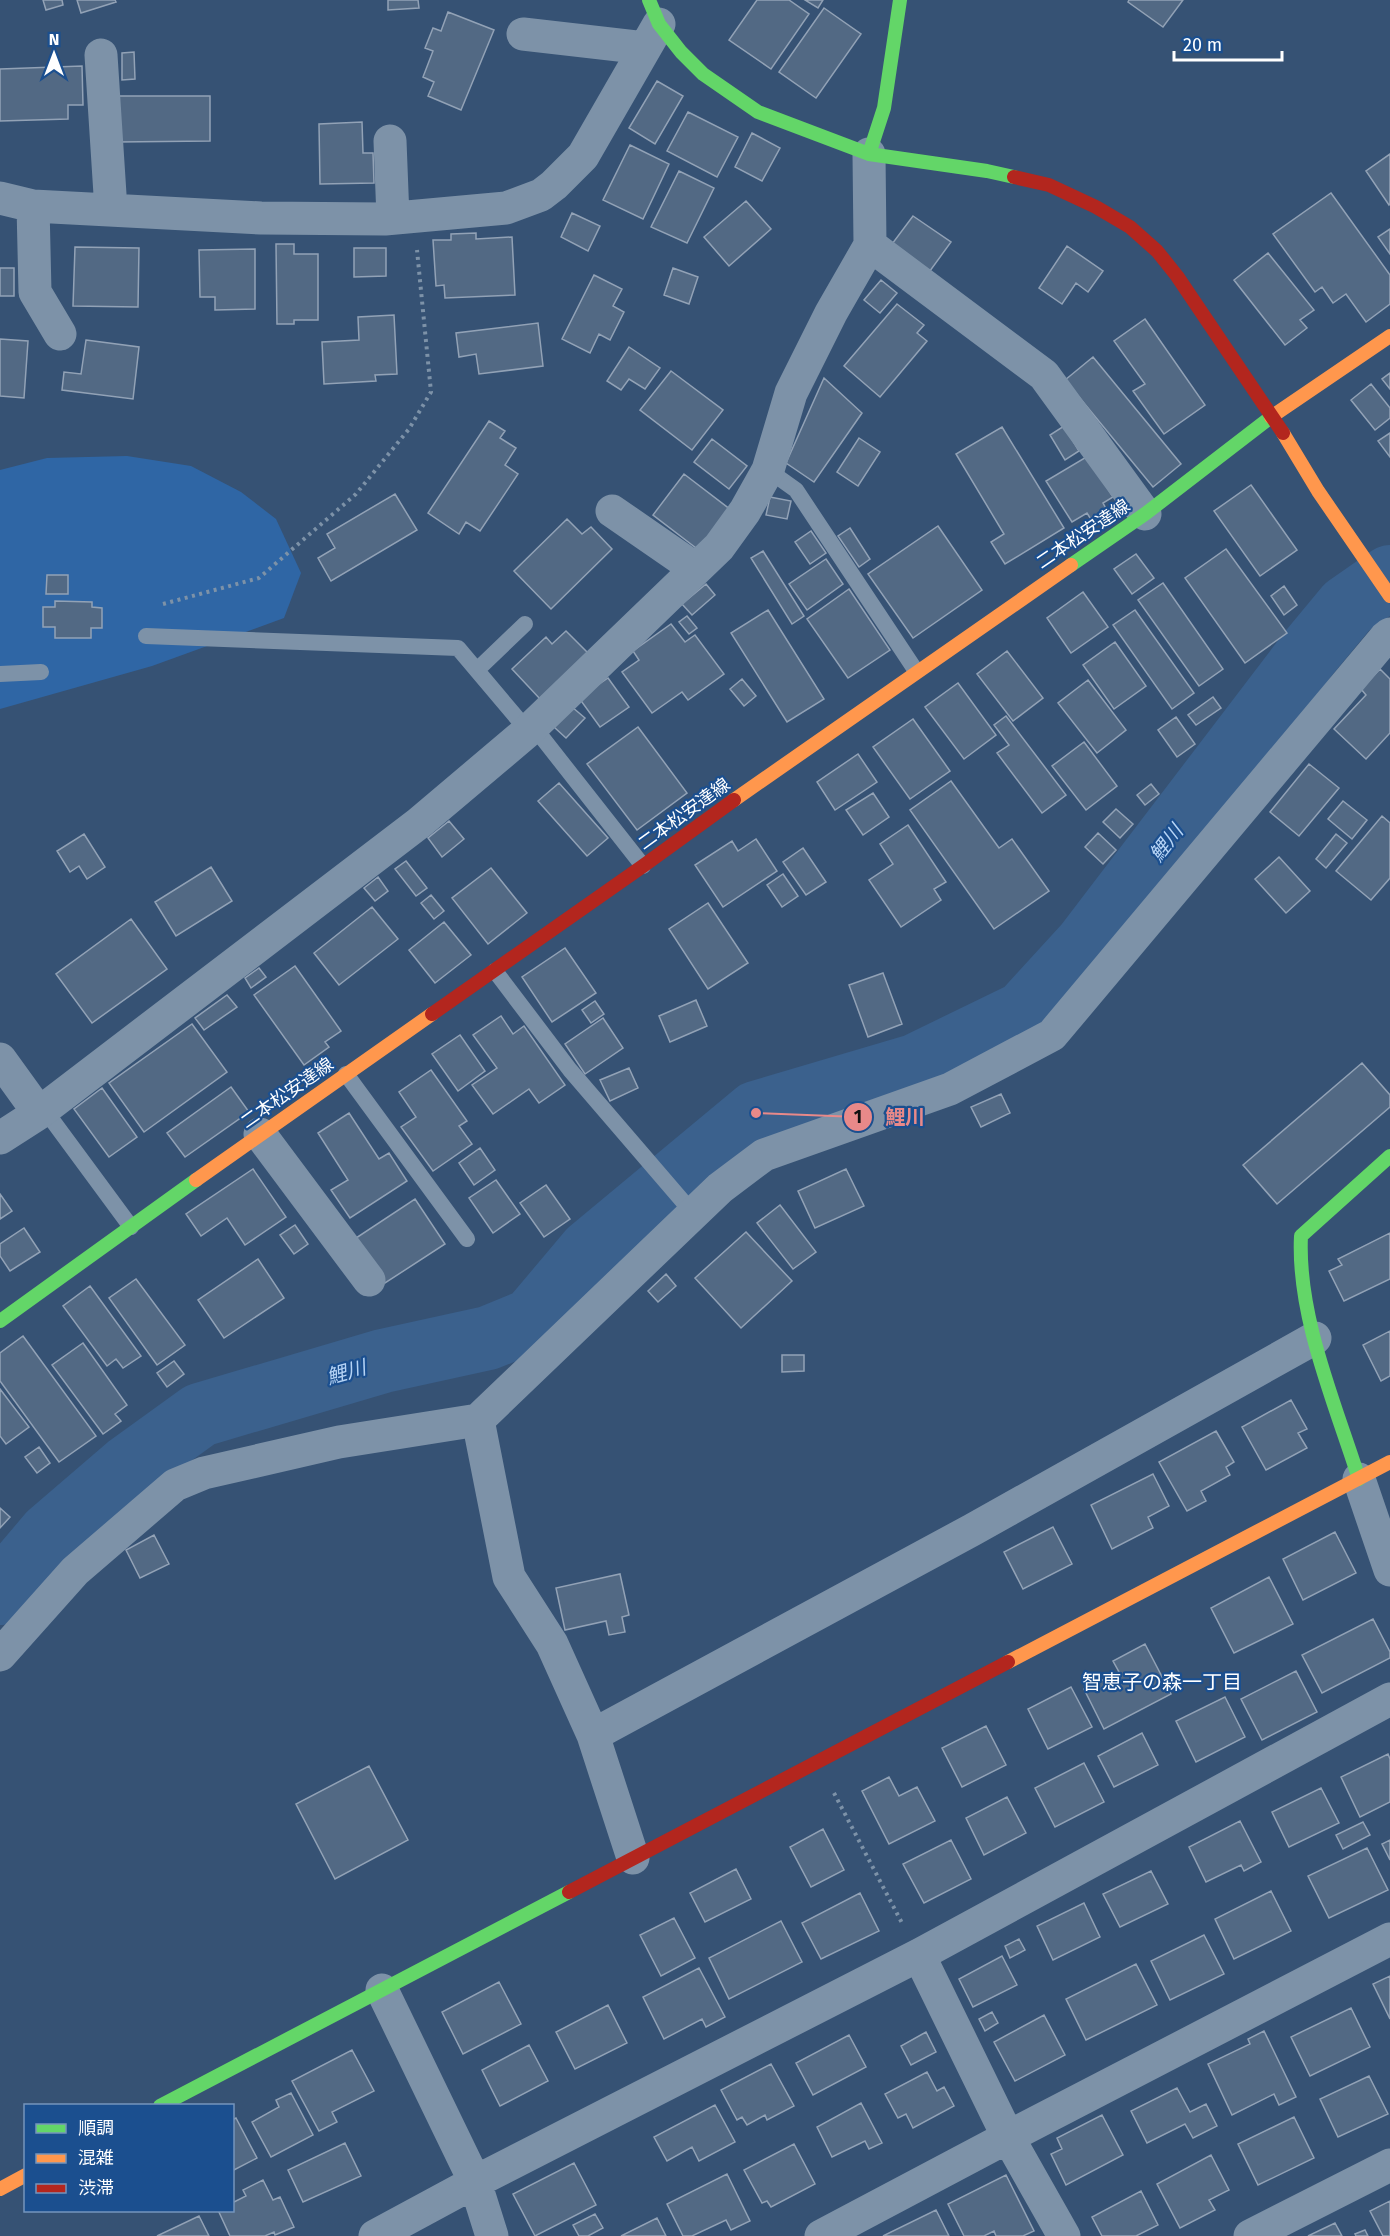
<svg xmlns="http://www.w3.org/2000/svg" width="1390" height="2236" font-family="'Fira Sans','Noto Sans JP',sans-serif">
  <rect width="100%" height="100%" fill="#365274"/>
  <path fill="#2f66a5" d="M127 456 191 466 241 492 276 519 301 573 284 618 152 666 0 709V470L47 458Z"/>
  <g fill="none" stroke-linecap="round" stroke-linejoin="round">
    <path stroke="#3b618d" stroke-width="64" d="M0 1593 50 1534 128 1467 200 1415 383 1361 488 1338 532 1320 590 1251 756 1113 915 1066 1024 1013 1087 944 1308 654 1347 607 1390 577"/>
  </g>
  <path fill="#526984" stroke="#92a2b6" stroke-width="1.5" d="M43 0H62L63 5 46 10Z
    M77 0H115L116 2 81 13Z
    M388 0H418L419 8 388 10Z
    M757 0H789L809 14 771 69 729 40Z
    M805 0H823L818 8Z
    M1129 0H1183L1163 27 1128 2Z
    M824 8 861 34 816 98 779 72Z
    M448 12 494 30 461 110 428 96 434 82 423 77 433 51 425 48 433 28 441 31Z
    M134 52 135 79 122 80V53Z
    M82 66 83 105H68V119L0 121V69Z
    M657 81 683 96 655 144 629 128Z
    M117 96H210V141L117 142Z
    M688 112 738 137 717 177 667 151Z
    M362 122 363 153H373L374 183 320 184 319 124Z
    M752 133 780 148 762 181 735 167Z
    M630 145 669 164 643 219 603 200Z
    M1390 154V204L1389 205 1366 171Z
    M679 171 714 188 687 243 651 227Z
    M1331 193 1390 275V304L1366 322 1346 294 1333 303 1322 287 1315 292 1273 234Z
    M746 201 771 229 729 266 704 237Z
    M572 213 600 226 588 251 561 237Z
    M913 216 951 242 927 275 889 248Z
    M1390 229V254L1378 237Z
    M476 233V239L512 237 515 295 445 298 444 285 436 286 433 240H451V234Z
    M276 244H294V254H318V320H294V324H277Z
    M1067 246 1103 271 1088 292 1076 283 1062 304 1039 288Z
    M75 247 139 248 138 307 73 306Z
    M354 248H386V276L354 277Z
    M255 249V309L215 310V297H200L199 250Z
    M1268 253 1314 310 1300 320 1307 328 1285 345 1234 280Z
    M0 268H14V296H0Z
    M673 268 698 277 689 304 664 295Z
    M594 275 622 289 613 306 624 312 610 340 599 334 590 353 562 339Z
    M881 280 897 293 880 313 864 300Z
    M897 304 924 325 917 333 927 341 880 397 844 366Z
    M394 315 397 374 375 375 376 381 324 384 322 342 359 340 358 317Z
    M1145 319 1205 405 1164 434 1133 391 1145 384 1114 341Z
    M538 323 543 366 479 374 476 354 459 357 456 333Z
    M0 339 28 341 24 398 0 396Z
    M86 340 139 347 133 399 62 390 64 372 81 374Z
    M629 347 660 368 645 389 629 379 621 390 607 381Z
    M1093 357 1181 464 1153 487 1065 380Z
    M671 371 723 410 692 450 640 410Z
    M1390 373V389L1382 379Z
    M824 378 862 413 814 482 786 463Z
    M1371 384 1390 408V418L1375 430 1351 400Z
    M489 421 505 431 500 438 516 448 505 465 518 474 480 531 466 522 459 534 428 513Z
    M1064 426 1079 451 1065 460 1050 435Z
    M1002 427 1064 528 1005 564 991 542 1004 534 956 454Z
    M1390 433V457L1378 441Z
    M859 438 880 452 858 486 837 472Z
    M712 439 747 466 729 489 694 462Z
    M1088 456 1113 497 1103 503 1108 512 1092 521 1087 513 1072 522 1046 481Z
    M684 474 731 510 700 551 653 515Z
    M1251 485 1297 550 1260 576 1214 511Z
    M395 494 417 530 331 581 318 558 335 548 327 534Z
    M770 497 791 501 787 519 766 515Z
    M567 519 582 534 591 527 612 549 551 609 514 571Z
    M938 526 982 590 913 638 868 574Z
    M850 528 870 559 859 567 838 536Z
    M811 531 826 553 810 564 795 542Z
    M1226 549 1287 633 1245 663 1185 578Z
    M763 551 804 616 792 624 751 558Z
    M1136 554 1154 578 1132 594 1114 569Z
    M826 559 843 584 807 610 789 584Z
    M47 575H68V594H46Z
    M1163 583 1223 669 1199 686 1138 600Z
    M706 584 715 595 692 615 682 604Z
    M1284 586 1297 605 1284 615 1271 596Z
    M849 589 890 650 848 678 807 619Z
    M1083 592 1108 627 1071 653 1047 618Z
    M55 601 92 602V607L102 608V628H91V638H55V627H43V607H55Z
    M768 610 824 699 787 722 731 633Z
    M1135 610 1194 693 1172 709 1113 625Z
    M687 616 697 628 689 634 679 622Z
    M671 624 685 642 695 635 724 674 688 700 682 692 652 713 622 672 639 660 633 651Z
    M566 631 589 654 541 700 512 669 546 637 552 644Z
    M1115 642 1146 686 1114 709 1083 665Z
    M1007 651 1043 698 1013 721 977 674Z
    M1380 669 1390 679V733L1366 759 1334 729 1366 695 1361 689Z
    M608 678 629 707 600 727 579 698Z
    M742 679 756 696 744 706 730 689Z
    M1088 680 1126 730 1097 753 1058 703Z
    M958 683 996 735 964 759 925 707Z
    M1213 697 1221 708 1196 725 1188 715Z
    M572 707 585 718 566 738 554 727Z
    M1006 716 1066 795 1042 813 997 753 1009 745 994 725Z
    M1176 717 1195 744 1177 757 1158 730Z
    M913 719 950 771 910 799 873 747Z
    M638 727 687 793 637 830 587 764Z
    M1084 742 1117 786 1086 810 1052 766Z
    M858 754 877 782 835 810 817 782Z
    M1309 764 1339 788 1299 836 1270 812Z
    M951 781 999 848 1012 839 1049 891 994 929 910 810Z
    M559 783 608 838 587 856 538 801Z
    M1151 784 1159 794 1145 805 1137 795Z
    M873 793 889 817 863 835 846 810Z
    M1343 801 1367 820 1352 839 1328 819Z
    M1116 809 1133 824 1120 838 1103 822Z
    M1382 816 1390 823V878L1371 900 1336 871Z
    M449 821 464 839 442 857 428 838Z
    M908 825 946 882 934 889 941 900 901 927 869 880 893 864 880 844Z
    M1098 833 1116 850 1103 864 1085 847Z
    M84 834 105 867 87 879 79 866 70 872 57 851Z
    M1336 834 1347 843 1326 868 1316 859Z
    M756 839 777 871 723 907 695 865 732 841 738 851Z
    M803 848 826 882 806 895 783 862Z
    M1279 857 1310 891 1286 913 1255 879Z
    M406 861 427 888 416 896 395 869Z
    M211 867 232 901 176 936 155 902Z
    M491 868 527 913 488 944 452 898Z
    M783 874 798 896 782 907 767 885Z
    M378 877 388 891 375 901 364 888Z
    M431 895 444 911 434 919 421 903Z
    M708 903 748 963 708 989 669 929Z
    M372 907 398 939 339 985 314 953Z
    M131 919 167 969 92 1023 56 974Z
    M444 922 471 955 435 983 409 950Z
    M565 948 596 993 552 1022 522 977Z
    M295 966 341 1031 325 1042 329 1047 304 1065 254 995Z
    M259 968 266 977 251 988 245 978Z
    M883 973 902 1024 868 1037 849 985Z
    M227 995 237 1007 204 1030 195 1018Z
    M696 1000 707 1026 670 1042 659 1016Z
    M595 1001 604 1014 591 1023 582 1010Z
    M501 1016 513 1034 524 1026 565 1085 539 1103 529 1089 493 1114 472 1085 497 1068 473 1035Z
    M603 1018 623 1048 585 1074 565 1044Z
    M192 1024 227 1072 144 1132 109 1083Z
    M460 1035 485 1071 458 1091 432 1054Z
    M1362 1063 1390 1095V1107L1277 1204 1243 1165Z
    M629 1068 638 1088 610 1101 600 1080Z
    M431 1070 467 1121 459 1126 472 1144 433 1171 401 1127 416 1117 399 1092Z
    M231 1087 249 1112 185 1157 167 1133Z
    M102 1088 137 1137 109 1157 74 1109Z
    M1001 1094 1010 1113 981 1127 971 1107Z
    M349 1113 379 1159 389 1153 407 1181 350 1218 331 1190 348 1180 318 1133Z
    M480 1148 495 1170 474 1185 459 1163Z
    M253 1169 286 1217 245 1245 227 1218 201 1236 186 1214Z
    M846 1169 864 1206 815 1228 798 1191Z
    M496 1180 520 1214 493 1233 469 1198Z
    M546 1185 570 1219 544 1237 520 1203Z
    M0 1194 12 1211 0 1219Z
    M415 1199 445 1244 385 1283 356 1238Z
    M780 1205 816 1252 793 1269 757 1223Z
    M295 1225 308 1244 294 1254 280 1235Z
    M24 1228 40 1252 10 1271 0 1256V1244Z
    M746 1232 792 1281 741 1328 695 1278Z
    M1390 1233V1279L1344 1301 1329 1271 1342 1265 1338 1259Z
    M258 1259 284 1298 224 1338 198 1300Z
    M666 1274 676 1286 658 1302 648 1291Z
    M136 1279 185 1345 157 1365 109 1298Z
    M90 1286 141 1356 123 1368 116 1359 107 1366 63 1306Z
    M1390 1331V1376L1381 1381 1363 1345Z
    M23 1336 96 1436 59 1462 0 1381V1353Z
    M83 1343 127 1405 115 1414 121 1421 103 1434 52 1365Z
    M782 1355H804V1371L782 1372Z
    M174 1361 184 1374 167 1387 157 1373Z
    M0 1389 29 1427 6 1444 0 1436Z
    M1291 1400 1307 1429 1298 1433 1307 1448 1266 1470 1242 1427Z
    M1216 1431 1234 1462 1226 1467 1230 1475 1201 1491 1206 1501 1187 1511 1159 1462Z
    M39 1447 50 1463 37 1473 25 1457Z
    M1153 1474 1169 1506 1148 1517 1153 1528 1112 1549 1091 1505Z
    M0 1508 10 1517 0 1528Z
    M1053 1527 1072 1564 1023 1589 1004 1552Z
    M1335 1532 1356 1573 1303 1600 1283 1559Z
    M154 1535 169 1564 140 1578 126 1550Z
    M620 1574 629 1615 622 1617 625 1632 609 1635 606 1621 565 1630 556 1588Z
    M1269 1577 1293 1624 1234 1653 1211 1608Z
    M1373 1619 1390 1652V1658L1322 1693 1302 1655Z
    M1145 1644 1171 1694 1104 1729 1084 1689 1119 1672 1113 1661Z
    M1296 1671 1317 1712 1262 1740 1241 1699Z
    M1071 1687 1092 1727 1048 1749 1028 1709Z
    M1225 1697 1245 1737 1196 1762 1176 1721Z
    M986 1726 1006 1765 962 1787 942 1748Z
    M1142 1733 1158 1765 1114 1787 1098 1756Z
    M1388 1754 1390 1759V1802L1360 1817 1341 1777Z
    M1084 1763 1104 1802 1055 1827 1035 1788Z
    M369 1766 408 1840 335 1879 296 1804Z
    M889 1777 899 1796 917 1787 935 1821 889 1844 862 1791Z
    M1321 1788 1339 1823 1289 1847 1272 1812Z
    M1007 1797 1026 1833 984 1855 966 1818Z
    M1240 1821 1261 1862 1244 1871 1241 1865 1206 1882 1189 1847Z
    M1363 1822 1370 1835 1343 1849 1336 1835Z
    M823 1829 844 1870 811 1887 790 1847Z
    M951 1840 971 1879 924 1903 903 1864Z
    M1390 1840V1860L1382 1844Z
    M1367 1848 1388 1890 1329 1918 1308 1876Z
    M736 1869 751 1899 705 1922 690 1893Z
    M1151 1871 1168 1904 1120 1927 1103 1894Z
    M1271 1891 1291 1931 1234 1959 1215 1919Z
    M860 1893 879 1931 821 1959 802 1923Z
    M1084 1903 1100 1937 1053 1960 1037 1926Z
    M674 1918 695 1958 661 1976 640 1935Z
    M781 1921 802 1962 729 1999 709 1958Z
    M1204 1935 1224 1974 1170 2000 1151 1961Z
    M1019 1939 1025 1950 1010 1958 1005 1946Z
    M1002 1956 1017 1985 973 2007 959 1979Z
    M1136 1964 1157 2005 1086 2040 1066 1999Z
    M699 1968 725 2017 706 2027 702 2019 664 2039 643 1997Z
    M1390 1976V2019L1373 1984Z
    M499 1982 521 2024 463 2054 442 2012Z
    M608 2005 627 2043 575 2069 556 2032Z
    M1351 2008 1370 2047 1310 2076 1291 2037Z
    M992 2012 998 2023 985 2031 979 2019Z
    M1044 2015 1065 2055 1015 2081 994 2042Z
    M1264 2031 1296 2097 1279 2105 1274 2094 1232 2115 1208 2064 1250 2044 1248 2039Z
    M926 2032 936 2052 911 2065 901 2046Z
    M849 2035 866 2067 813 2095 796 2063Z
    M529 2045 548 2081 500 2106 482 2070Z
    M352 2050 374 2091 332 2112 337 2122 319 2131 292 2081Z
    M771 2064 794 2106 767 2120 765 2115 747 2125 742 2117 737 2120 721 2090Z
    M927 2072 937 2091 944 2087 954 2106 913 2128 906 2114 898 2118 885 2094Z
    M1369 2076 1388 2114 1338 2137 1320 2099Z
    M1177 2088 1190 2112 1206 2104 1217 2126 1193 2138 1185 2124 1147 2143 1131 2111Z
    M291 2093 313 2135 271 2157 252 2122 279 2107 276 2100Z
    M861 2103 882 2143 869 2149 865 2141 832 2157 817 2127Z
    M715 2105 735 2142 699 2161 692 2147 667 2161 654 2137Z
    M1102 2115 1123 2155 1066 2185 1051 2154 1062 2149 1057 2138Z
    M1294 2117 1314 2158 1258 2185 1238 2144Z
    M236 2118 257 2158 232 2171V2120Z
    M345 2143 361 2176 303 2202 288 2170Z
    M794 2144 815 2184 771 2207 767 2201 762 2203 744 2170Z
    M1211 2155 1229 2190 1209 2200 1215 2210 1180 2228 1157 2184Z
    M574 2163 596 2205 535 2236 513 2194Z
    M727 2174 750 2221 731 2230 726 2220 692 2236H683L667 2204Z
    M1006 2175 1034 2231 1023 2236H996L994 2231 984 2236H964L948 2204Z
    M263 2180 273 2200 280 2197 294 2227 275 2235 274 2232 265 2236H230L218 2210H232V2203L246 2196 243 2190Z
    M1141 2191 1158 2225 1136 2236H1102L1092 2217Z
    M1390 2201V2236H1383L1370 2211Z
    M936 2210 949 2236H883Z
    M595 2214 603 2228 588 2236H579L573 2225Z
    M199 2216 209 2236H157Z
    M657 2218 666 2236H621Z
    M1335 2223 1342 2236H1308Z
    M1365 2230 1368 2236H1356L1355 2234Z"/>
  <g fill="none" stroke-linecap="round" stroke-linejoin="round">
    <path stroke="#7d92a8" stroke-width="4" stroke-dasharray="3 4.5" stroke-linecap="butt" d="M163 604 259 578 356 494 409 429 431 392 417 250
      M834 1793 903 1925"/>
    <path stroke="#7d92a8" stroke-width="16" d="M768 470 796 490 916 671
      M146 636 458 648 528 731
      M477 670 525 624
      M0 674 41 672
      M533 726 643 866
      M495 971 570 1070 686 1205
      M346 1074 467 1239
      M44 1109 131 1227"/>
    <path stroke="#7d92a8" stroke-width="33" d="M523 34 645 48
      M101 55 111 210
      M390 141 393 218
      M0 198 33 206 261 218 385 219 506 208 541 195 554 185 583 156 659 24
      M33 206 35 292 60 334
      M870 245 1044 375 1145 514
      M612 511 696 569
      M0 1059 39 1113
      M260 1134 369 1280
      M0 1138 39 1113 419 823 528 731 719 547 745 511 768 470 791 393 831 313 870 245 869 154
      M1359 1479 1390 1570
      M0 1655 75 1571 175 1485 204 1473 339 1442 478 1420
      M593 1735 972 1530 1315 1338
      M633 1858 593 1735 552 1644 509 1577 478 1420 720 1188 764 1155 950 1089 1052 1035 1385 638 1390 634
      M919 1955 1008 2137 1064 2236
      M382 1990 475 2182 492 2236
      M375 2236 475 2182 919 1955 1390 1699
      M821 2236 1008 2137 1390 1939
      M1250 2236 1390 2165"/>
    <path stroke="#63d668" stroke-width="14" d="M649 0 659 24 681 52 703 74 758 112 869 154 987 171 1014 177
      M869 154 884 108 900 0
      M1071 565 1145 514 1271 417
      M0 1321 196 1180
      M1359 1479C1335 1403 1297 1316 1301 1236L1390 1156
      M160 2106 569 1892"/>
    <path stroke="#ff974d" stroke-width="14" d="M1271 417 1390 336
      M1283 433 1318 491 1390 596
      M734 800 1071 565
      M196 1180 432 1014
      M1008 1662 1390 1462
      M0 2189 26 2175"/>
    <path stroke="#b3261e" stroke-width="14" d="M1014 177 1049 185 1096 207 1130 227 1157 251 1177 276 1283 433
      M432 1014 643 866 734 800
      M569 1892 1008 1662"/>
  </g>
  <g text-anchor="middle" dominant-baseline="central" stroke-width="4.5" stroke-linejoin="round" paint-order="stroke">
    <g font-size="18" fill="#fff" stroke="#1b4f8f">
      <text transform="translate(1083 534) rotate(-34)">二本松安達線</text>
      <text transform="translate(684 814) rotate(-36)">二本松安達線</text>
      <text transform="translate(287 1093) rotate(-35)">二本松安達線</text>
    </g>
    <g font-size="20" font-style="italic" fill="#b5d3f5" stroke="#1b4f8f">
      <text transform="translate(1166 843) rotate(-52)">鯉川</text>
      <text transform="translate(346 1372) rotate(-16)">鯉川</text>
    </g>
    <g font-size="20" fill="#fff" stroke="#1b4f8f">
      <text x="1162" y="1682">智恵子の森一丁目</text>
    </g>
  </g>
  <path fill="none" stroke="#e88989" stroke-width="2" d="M756 1113L858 1117"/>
  <g fill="#e88989" stroke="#1b4f8f" stroke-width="2">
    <circle cx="756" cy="1113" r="6"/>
    <circle cx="858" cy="1117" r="15"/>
  </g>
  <g font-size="18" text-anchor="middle" font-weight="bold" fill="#111">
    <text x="858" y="1123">1</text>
  </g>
  <g font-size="20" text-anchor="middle" font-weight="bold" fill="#e88989" stroke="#1b4f8f" stroke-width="4.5" stroke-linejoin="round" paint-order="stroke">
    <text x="905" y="1124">鯉川</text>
  </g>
  <rect x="24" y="2104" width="210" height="108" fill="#1b4f8f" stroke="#7695bc" stroke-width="1.5"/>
  <rect x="36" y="2124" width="30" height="9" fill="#63d668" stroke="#7695bc" stroke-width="1.5"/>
  <text x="78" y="2134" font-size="18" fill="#ffffff">順調</text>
  <rect x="36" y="2154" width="30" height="9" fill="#ff974d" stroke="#7695bc" stroke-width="1.5"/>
  <text x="78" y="2164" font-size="18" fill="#ffffff">混雑</text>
  <rect x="36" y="2184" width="30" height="9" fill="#b3261e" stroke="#7695bc" stroke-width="1.5"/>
  <text x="78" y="2194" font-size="18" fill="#ffffff">渋滞</text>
  <g transform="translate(54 54)" stroke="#1b4f8f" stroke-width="4.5" paint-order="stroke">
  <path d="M0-4.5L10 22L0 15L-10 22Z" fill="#ffffff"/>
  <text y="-9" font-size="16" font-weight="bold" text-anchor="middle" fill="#ffffff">N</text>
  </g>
  <path d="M1174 51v9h108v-9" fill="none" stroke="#ffffff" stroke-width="3"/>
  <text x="1183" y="51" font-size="18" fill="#ffffff" stroke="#1b4f8f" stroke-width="4.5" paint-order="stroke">20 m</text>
</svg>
